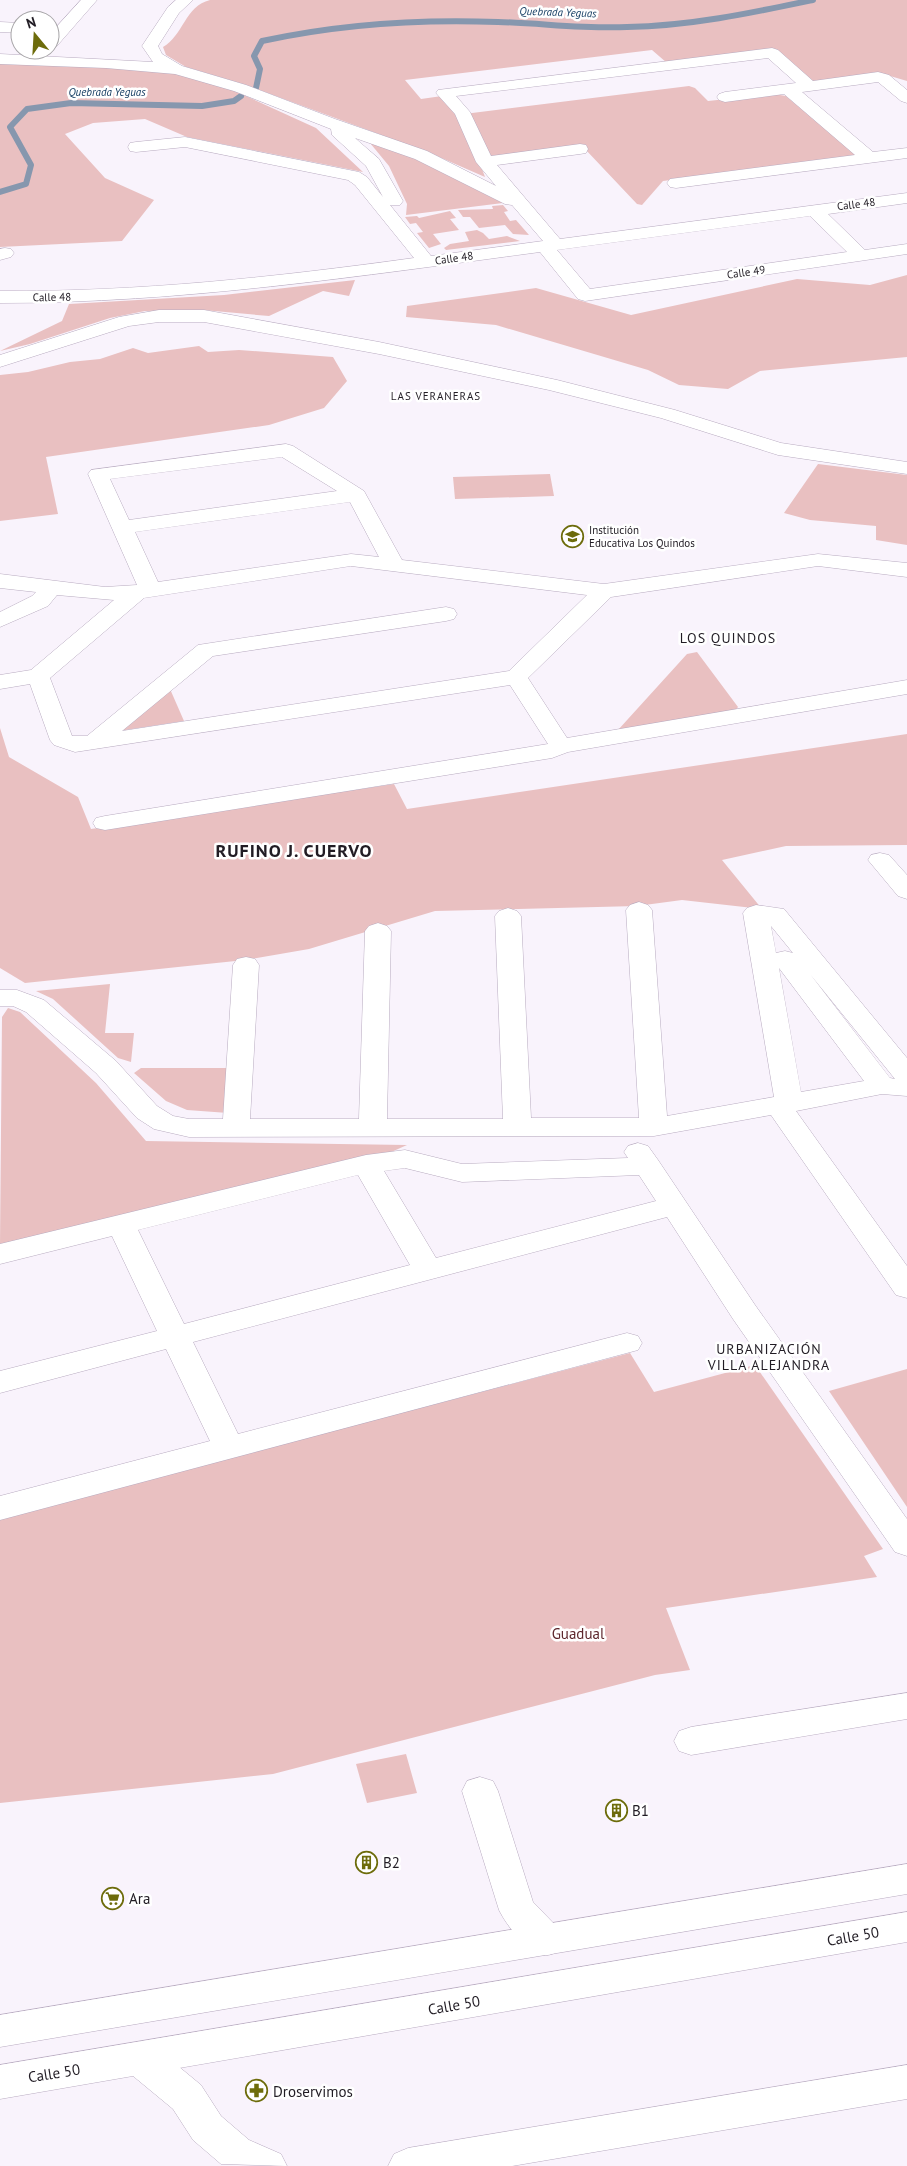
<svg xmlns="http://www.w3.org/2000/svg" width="907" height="2166" font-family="'PT Sans',sans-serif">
  <rect width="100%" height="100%" fill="#f9f3fc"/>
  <path fill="#e9c0c1" d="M210 0H907V81L880 73 811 82 775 50 667 63 652 50 405 80 421 99 442 96 464 114 689 86 695 88 708 101 774 94 786 96 855 154 853 157 663 181 642 205 637 204 585 149 479 161 485 177 430 153 246 85 186 67 166 55 163 47C183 36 185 6 210 0Z
    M0 63 33 65H106L169 71 235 91 316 128 363 172 187 137 145 119 93 123 65 134 105 178 154 200 122 241 0 247Z
    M370 143 412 157 503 203 406 215 407 204 389 166Z
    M503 205 508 211 504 212 510 221 516 220 529 235 513 234 505 225 479 228 470 217H463L458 210 493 209 492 206Z
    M450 211 456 218 450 219 459 230 433 234 441 244 429 248 417 233 423 232 416 223 410 224 405 217 417 216 419 218Z
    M477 230 483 233 489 239 507 236 520 241 446 250 444 248 450 244 469 241 465 232Z
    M907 275V357L760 371 728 389 679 385 648 370 496 325 406 317 407 306 536 288 631 315 797 279 870 285Z
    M355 280 349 296 323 291 269 316 203 310 145 311 110 318 30 344 0 351 62 321 69 304 224 295Z
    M199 346 208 352 239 350 333 357 347 381 324 408 269 425 46 457 58 514 0 521V375L28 372 70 362 100 359 133 348 148 353Z
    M818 464 907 475V545L876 540V526L810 520 784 513Z
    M550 474 554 496 455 499 453 477Z
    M697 652 738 707 735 711 618 730 687 654Z
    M170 689 184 721 119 731Z
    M0 728 9 757 78 797 91 829 394 784 407 809 907 734V845L786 846 722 860 762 909 682 900 637 906 435 911 309 949 245 960 25 983 0 968Z
    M110 984 105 1033H134L131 1062 118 1058 53 999 36 991Z
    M8 1008 20 1012 96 1083 146 1141 407 1145 389 1153 0 1244 2 1017Z
    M141 1068H230L228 1113 187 1110 166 1101 134 1073Z
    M630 1353 654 1392 755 1365 883 1549 864 1556 877 1577 666 1608 690 1670 655 1675 273 1774 0 1803V1518Z
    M907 1369V1507L829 1391Z
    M406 1754 417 1793 367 1803 356 1764Z"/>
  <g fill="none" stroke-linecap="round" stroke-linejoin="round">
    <path stroke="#8697ae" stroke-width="6" d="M256 88 260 69 254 56 262 41C340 24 418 19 498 22 541 23 584 29 627 27 690 26 751 13 813 0
      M0 192 26 184 31 165 10 127 27 109 71 103 202 106 234 101 241 96"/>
    <defs>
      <path id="minor" d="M81 0H97L56 47 50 49V34Z
        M176 0H193L179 13 158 46 162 54 182 66 246 85 335 119 427 151 496 186 476 162 455 114 436 93 438 90 772 48 778 50 813 81 878 72 889 75 907 90V103L901 101 878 82 802 92 873 152 907 148V158L676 188 670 187 667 183 670 179 855 155 784 94 725 102 719 100 717 97 719 94 725 92 796 83 768 58 456 96 470 112 491 156 580 144 586 145 588 149 586 153 580 154 497 165 560 239 907 193V203L828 214 865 250 907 244V254L585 301 578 299 540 252C360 276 181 303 0 303V291C139 292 276 277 414 258L355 185 348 180 185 147 136 152 130 151 128 147 130 143 136 142 185 137 359 172 367 177 383 197 366 166 332 135 331 129 234 91 175 74 106 68 0 64V54L153 62 142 46 168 7ZM355 138 415 159 505 204 512 205 543 241 431 256 390 205H400L403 201 379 159ZM810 216 847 252 590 289 557 250Z
        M0 22 20 23V33L0 32Z
        M5 248 11 249 14 253 11 257 0 260V249Z
        M159 310H204L379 342 557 380 675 410 781 443 907 462V474L778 455 661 418 549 390 379 354 204 322H159L129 326 0 367V355L119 317Z
        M286 444 293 446 364 491 402 560 604 584 818 554 907 563V577L818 566 611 597 528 678 567 738 907 680V694L568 752 552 758 105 830 96 828 93 823 96 818 105 816 548 744 510 685 75 752 54 745 50 740 30 684 0 689V675L31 670 114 600 57 595 48 606 0 627V612L32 596 36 592 0 588V574L105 587 137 585 88 474 91 470ZM282 457 337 491 129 520 110 479ZM350 502 379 557 351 554 158 582 135 532ZM351 566 587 595 509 671 122 731 213 656 446 621 454 619 457 614 454 609 446 607 198 645 87 736H72L50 678 144 598Z
        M880 853 889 855 907 875V899L898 896 868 860 871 855Z
        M639 902 648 905 652 910 667 1116 774 1097 743 913 747 908 756 905 784 909 907 1058V1096L882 1094 796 1111 907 1266V1298L896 1295 771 1115 654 1136 189 1137 154 1129 137 1118 96 1073 26 1012 13 1006H0V990H17L44 1000 116 1061 157 1106 173 1116 189 1119H223L233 965 237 959 246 957 255 959 259 965 250 1119H359L365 931 369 926 378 923 387 926 391 931 387 1119H503L495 916 499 911 508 908 517 911 521 916 531 1118H639L626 910 630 905ZM771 926 793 953 785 951 776 953ZM779 968 864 1081 801 1092ZM810 974 895 1079 890 1078Z
        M638 1143 648 1146 658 1160 755 1305 907 1519V1556L895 1552 733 1319 667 1217 193 1342 238 1434 627 1333 638 1336 642 1343 638 1350 0 1520V1496L210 1441 166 1349 0 1393V1371L157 1331 112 1236 0 1264V1244L366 1155 405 1150 462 1164 628 1158 624 1152 628 1146ZM405 1168 462 1182 639 1175 656 1201 436 1258 384 1171ZM358 1175 410 1265 184 1324 138 1230Z
        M907 1693V1719L691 1755 679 1751 674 1741 679 1731 691 1727Z
        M480 1777 493 1781 498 1791 533 1902 559 1929 565 1940 559 1951C554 1953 549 1956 544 1955 526 1951 507 1926 499 1910L462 1791 467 1781Z
        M141 2042 155 2047 201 2085 221 2116 249 2140 281 2154 287 2166 221 2164 193 2140 173 2109 127 2071 122 2059 127 2047Z
        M907 2065V2099L512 2166H388L394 2154 408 2148Z"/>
      <path id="major" d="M907 1864V1894L0 2047V2015Z
        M907 1912V1942L0 2099V2065Z"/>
    </defs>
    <use href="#minor" stroke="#b8abc0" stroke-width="1"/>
    <use href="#major" stroke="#b8abc0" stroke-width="1"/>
    <use href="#minor" fill="#fff" fill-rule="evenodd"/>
    <use href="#major" fill="#fff" fill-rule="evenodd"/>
  </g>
  <defs>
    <symbol id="university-ring" viewBox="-11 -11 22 22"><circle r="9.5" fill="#fff" stroke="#6d6c0b" stroke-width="1.5"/><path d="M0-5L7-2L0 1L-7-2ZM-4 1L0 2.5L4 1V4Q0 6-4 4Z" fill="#6d6c0b"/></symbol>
    <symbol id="building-ring" viewBox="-11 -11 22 22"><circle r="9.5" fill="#fff" stroke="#6d6c0b" stroke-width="1.5"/><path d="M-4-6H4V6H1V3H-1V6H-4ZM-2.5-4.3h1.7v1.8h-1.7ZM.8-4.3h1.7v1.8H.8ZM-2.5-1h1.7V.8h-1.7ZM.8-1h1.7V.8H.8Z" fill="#6d6c0b"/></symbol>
    <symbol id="supermarket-ring" viewBox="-11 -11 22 22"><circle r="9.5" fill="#fff" stroke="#6d6c0b" stroke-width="1.5"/><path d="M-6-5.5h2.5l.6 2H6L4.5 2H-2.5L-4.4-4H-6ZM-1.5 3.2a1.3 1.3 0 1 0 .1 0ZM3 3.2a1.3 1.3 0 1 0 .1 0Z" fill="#6d6c0b"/></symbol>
    <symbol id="pharmacy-ring" viewBox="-11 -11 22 22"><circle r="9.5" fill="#fff" stroke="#6d6c0b" stroke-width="1.5"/><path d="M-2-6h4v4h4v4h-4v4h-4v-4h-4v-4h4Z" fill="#6d6c0b"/></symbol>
  </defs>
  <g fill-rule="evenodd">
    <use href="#university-ring" x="560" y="524" width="25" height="25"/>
    <use href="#building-ring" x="604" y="1798" width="25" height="25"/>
    <use href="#building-ring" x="354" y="1850" width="25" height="25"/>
    <use href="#supermarket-ring" x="100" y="1886" width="25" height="25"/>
    <use href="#pharmacy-ring" x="244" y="2078" width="25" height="25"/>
  </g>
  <g text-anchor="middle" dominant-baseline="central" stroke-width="5" stroke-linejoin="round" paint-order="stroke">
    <g font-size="11" font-style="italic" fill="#10395f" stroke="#fff">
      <text transform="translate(558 12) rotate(2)">Quebrada Yeguas</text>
      <text x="107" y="92">Quebrada Yeguas</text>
    </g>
    <g font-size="11" fill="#211c24" stroke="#fff">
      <text transform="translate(856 204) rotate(-7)">Calle 48</text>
      <text transform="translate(454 258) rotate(-8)">Calle 48</text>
      <text transform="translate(746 272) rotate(-8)">Calle 49</text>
      <text transform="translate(52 297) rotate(-1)">Calle 48</text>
    </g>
    <g font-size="11" letter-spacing="1" fill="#211c24" stroke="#fff">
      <text x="436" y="396">LAS VERANERAS</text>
    </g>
    <g font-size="11" fill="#211c24" stroke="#fff" text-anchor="start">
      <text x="589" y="530">Institución<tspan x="589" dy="13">Educativa Los Quindos</tspan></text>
    </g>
    <g font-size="14" letter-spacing="1" fill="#211c24" stroke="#fff">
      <text x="728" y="638">LOS QUINDOS</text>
      <text x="769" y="1349">URBANIZACIÓN<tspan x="769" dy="16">VILLA ALEJANDRA</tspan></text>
    </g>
    <g font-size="15" fill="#5d262c" stroke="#fff">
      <text x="578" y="1633">Guadual</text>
    </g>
    <g font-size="15" fill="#211c24" stroke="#fff" text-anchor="start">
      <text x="632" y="1810">B1</text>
      <text x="383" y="1862">B2</text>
      <text x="129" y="1898">Ara</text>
      <text x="273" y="2091">Droservimos</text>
    </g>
    <g font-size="15" fill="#211c24" stroke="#fff">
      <text transform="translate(853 1936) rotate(-10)">Calle 50</text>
      <text transform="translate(454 2005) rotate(-10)">Calle 50</text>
      <text transform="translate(54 2073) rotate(-9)">Calle 50</text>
    </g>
    <g font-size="18" font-weight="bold" letter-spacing="1" fill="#211c24" stroke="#fff">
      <text x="294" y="850">RUFINO J. CUERVO</text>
    </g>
  </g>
  <g transform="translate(35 35) rotate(342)"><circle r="24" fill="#ffffff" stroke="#a6a4a7"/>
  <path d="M0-4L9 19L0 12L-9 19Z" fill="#6d6c0b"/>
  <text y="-8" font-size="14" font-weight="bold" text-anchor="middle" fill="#211c24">N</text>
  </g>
</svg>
